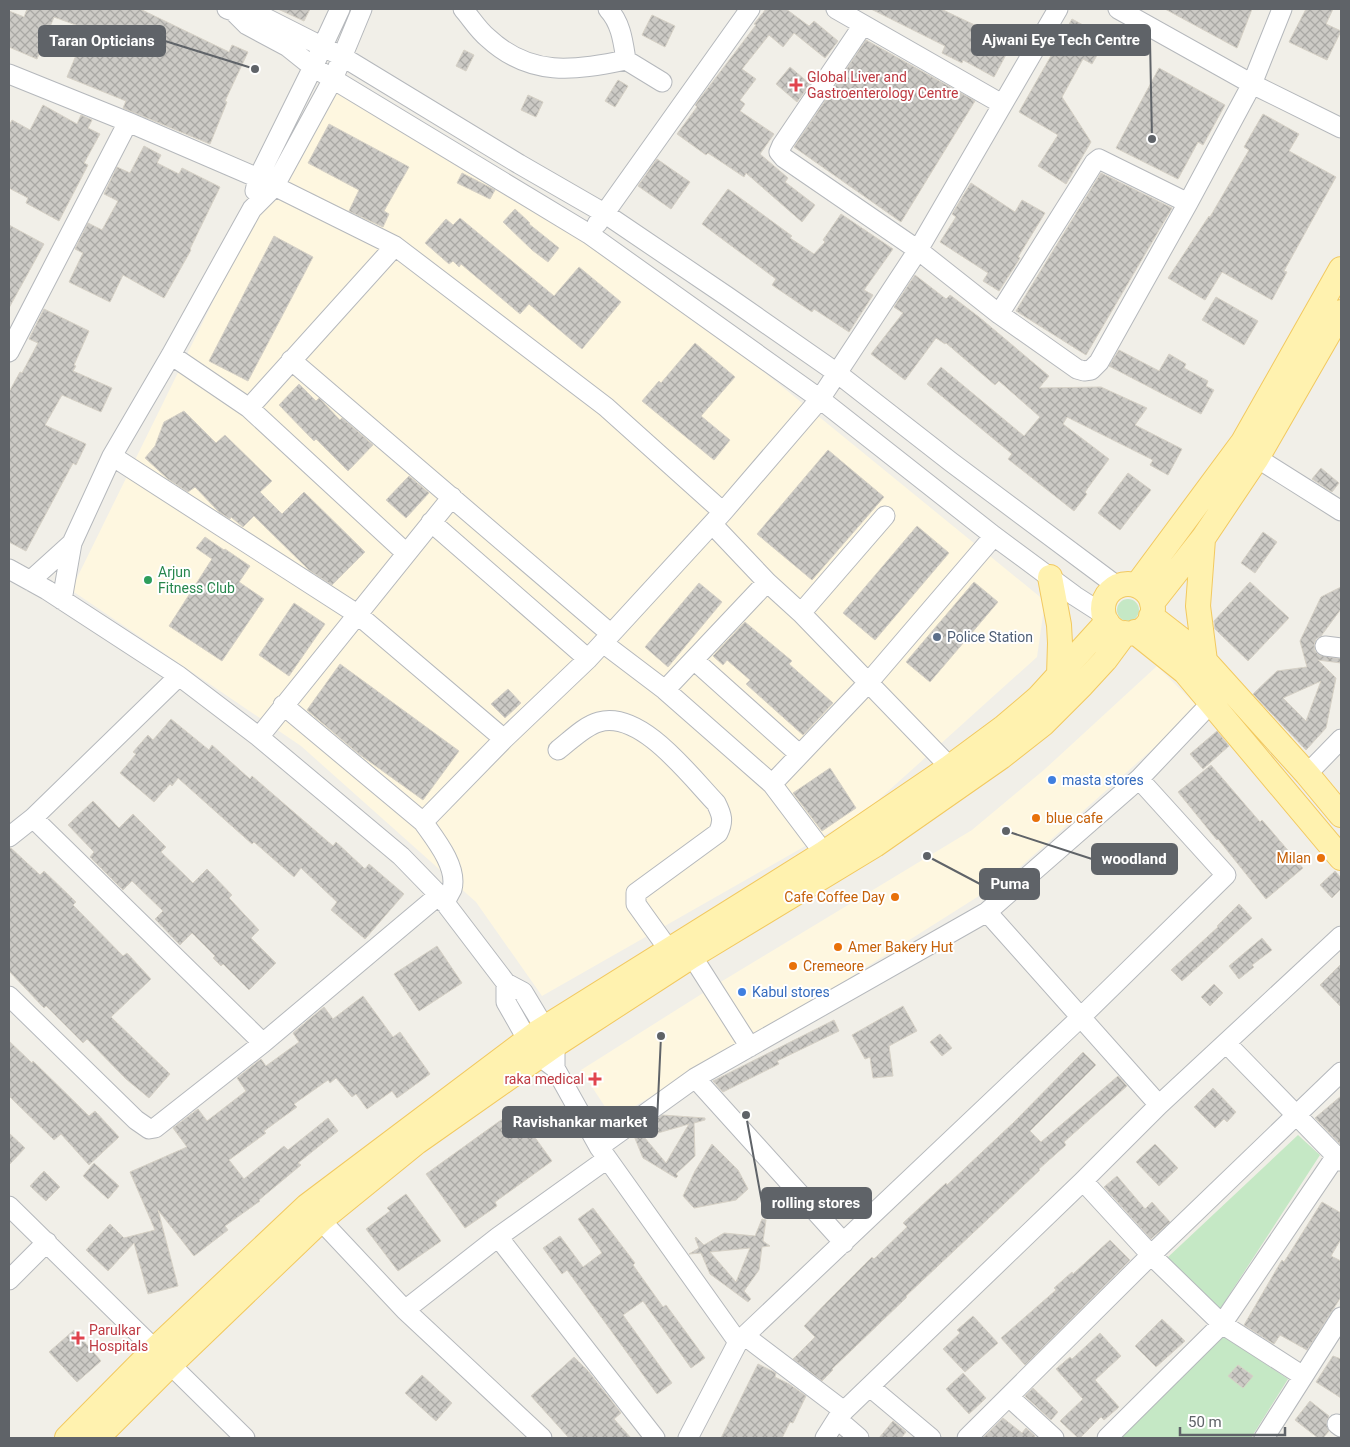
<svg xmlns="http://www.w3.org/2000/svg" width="1350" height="1447" font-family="Roboto,sans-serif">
  <defs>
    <pattern id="building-cross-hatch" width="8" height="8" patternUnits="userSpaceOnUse" patternTransform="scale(1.25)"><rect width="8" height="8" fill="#cccac5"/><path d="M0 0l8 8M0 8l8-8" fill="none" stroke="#a9a8a4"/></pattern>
  </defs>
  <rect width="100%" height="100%" fill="#f1efe8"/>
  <path fill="#fef7e0" d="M322 80 596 235 1045 601 1037 657 865 812 542 996 476 902 301 746 71 590Z
    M1157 666 1196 705 1164 739 1009 877 808 1004 613 1119 581 1070 719 983 972 830 1045 769Z"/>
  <path fill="#c5e8c5" d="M1117 610a11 11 0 1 1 22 0a11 11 0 1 1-22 0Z
    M1298 1135 1320 1155 1220 1309 1167 1258Z
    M1224 1336 1288 1379 1251 1438H1118Z"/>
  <path fill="url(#building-cross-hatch)" stroke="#d6d1c6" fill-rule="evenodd" d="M27 9H140L229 52 232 45 248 52 225 101 227 102 210 144 123 108 126 101 67 77 87 29 54 17 37 59 9 47V11L24 17Z
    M278 9H310L304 21Z
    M766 9H786L809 26 814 21 838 41 825 58 794 33 783 47 769 35 742 69 756 79 740 100 745 104 740 111 774 134 760 154 788 178 785 182 815 205 802 222 746 173 744 177 708 153 706 155 677 134 697 107 695 105 756 25 754 24Z
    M871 9H941L981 28 977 34 1008 51 994 77 963 60 962 63 942 53 945 46Z
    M1165 9H1252L1237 48Z
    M1306 9H1333L1326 24 1341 31 1327 60 1289 42Z
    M652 15 675 26 665 47 642 35Z
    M1072 19 1107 38 1092 64 1083 59 1062 97 1091 142 1066 184 1038 166 1058 135 1019 112Z
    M866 40 975 101 901 222 794 147Z
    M464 50 474 55 466 71 456 66Z
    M790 67 810 84 797 102 776 84Z
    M1159 68 1225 105 1203 145 1198 142 1178 179 1116 148Z
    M618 80 628 86 615 107 605 101Z
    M528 95 543 102 536 117 521 110Z
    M43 105 77 124 81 115 92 120 88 128 100 134 84 163 88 165 59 221 26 203 28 198 9 188V126L12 120 30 130Z
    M1263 114 1299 134 1289 151 1336 177 1284 271 1287 272 1272 300 1222 272 1205 300 1168 278 1209 216 1210 217 1249 150 1244 147Z
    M329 124 409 167 384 211 389 214 383 227 349 211 359 190 308 163Z
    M144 146 161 155 157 163 179 174 182 168 220 187 190 249 191 250 164 298 123 275 110 302 69 282 83 253 75 249 88 223 102 230 118 201 104 194 117 167 130 173Z
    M657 159 690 182 671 209 638 186Z
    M462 173 495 190 490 199 457 183Z
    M1101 173 1172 208 1086 355 1016 311Z
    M971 183 1015 212 1022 200 1045 213 1018 257 1020 258 999 291 983 281 988 273 940 242 956 217 952 214Z
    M728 189 792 236 790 238 814 254 825 242 823 240 841 214 893 249 864 290 873 295 849 332 814 309 812 312 772 285 776 279 702 224Z
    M515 209 530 223 529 224 559 248 548 262 532 250 503 222Z
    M460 218 554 296 579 267 621 302 582 349 529 304 520 314 461 264 459 267 453 261 449 264 425 243 446 219 453 225Z
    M9 225 44 244 9 308Z
    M274 236 313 257 248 381 209 361Z
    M915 275 946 299 950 295 979 317 1049 376 1039 388 1101 387 1147 408 1135 425 1182 449 1168 475 1150 465 1153 460 1067 417 1063 424 1109 459 1085 492 1087 494 1074 511 1008 459 1012 454 927 384 941 367 1024 436 1040 417 999 381 995 385 946 343 945 344 936 338 905 380 871 354 903 313 894 307Z
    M1216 297 1258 321 1244 345 1202 320Z
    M44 309 89 331 74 365 76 366 73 371 112 388 101 412 62 395 45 425 86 444 76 465 73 463 26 551 9 542V392L20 372 22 373 38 343 29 339Z
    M695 343 735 377 701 416 730 440 714 460 642 401 659 381 661 383Z
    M1119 350 1159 371 1169 354 1186 364 1184 368 1208 381 1206 386 1214 390 1201 414 1109 366Z
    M299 384 316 401 319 398 340 420 342 418 373 445 348 471 316 439 314 441 279 405Z
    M184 411 216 443 225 435 272 481 260 492 282 514 304 492 365 552 332 585 309 570 254 516 243 527 231 517 230 519 219 512 195 487 188 492 168 479 145 458 155 446 164 422Z
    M828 450 884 497 812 580 757 534Z
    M1321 468 1339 483 1332 492 1312 479Z
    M1128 473 1151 490 1120 530 1098 513Z
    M409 476 429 493 406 518 386 500Z
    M917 526 949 553 875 640 843 613Z
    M1263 532 1277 542 1255 573 1241 563Z
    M205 537 224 550 225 549 250 566 239 582 264 599 222 661 169 626 212 559 196 548Z
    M974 582 998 602 930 682 906 662Z
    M1250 582 1289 618 1248 661 1215 629 1214 621Z
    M699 583 722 602 668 667 645 647Z
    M1341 587V609L1321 636 1316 639 1314 645 1315 651 1319 655 1341 659V663L1318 660 1336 678 1326 728 1306 750 1253 694 1277 671 1307 667 1300 641 1321 597ZM1321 681 1306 721 1283 698Z
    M294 603 325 624 289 676 259 655Z
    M745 622 792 661 789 664 833 703 803 735 746 684 750 680 727 660 723 665 713 656Z
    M340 664 459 751 423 800 359 754 307 710Z
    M508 689 521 703 505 718 491 704Z
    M171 719 209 750 212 745 250 779 252 776 333 846 336 842 365 869 369 864 404 894 365 939 331 910 337 902 301 868 294 877 254 842 252 844 178 778 172 786 170 784 154 802 120 773 136 754 133 752 148 735 153 740Z
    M1217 731 1229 746 1203 769 1190 754Z
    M1211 765 1260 822 1262 820 1303 868 1266 899 1218 839 1217 840 1178 792Z
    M830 768 856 808 822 831 793 793Z
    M93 801 119 828 133 814 166 847 161 852 193 883 207 869 232 895 229 898 259 930 251 938 276 963 249 990 223 964 221 966 213 958 215 956 192 933 180 945 155 919 163 911 132 881 123 890 90 857 94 852 68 825Z
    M9 848H11L40 875 44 871 76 902 73 905 123 956 127 953 151 979 111 1017 170 1074 149 1098 126 1079 87 1039 83 1043 46 1006 44 1008 9 971Z
    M1335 871 1341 878V889L1332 898 1320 885Z
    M1239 904 1252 918 1182 981 1171 970 1218 927 1217 926Z
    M1262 938 1272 950 1252 965 1254 967 1239 979 1229 966Z
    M437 946 462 983 419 1011 394 974Z
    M1341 964V1007L1320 985Z
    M1214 984 1223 993 1210 1006 1201 997Z
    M363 996 393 1037 400 1032 430 1074 397 1098 392 1091 367 1109 356 1094 352 1097 336 1078 330 1083 328 1080 294 1104 297 1107 264 1131 266 1133 229 1160 244 1179 284 1146 288 1150 328 1118 338 1131 298 1163 301 1165 259 1200 260 1201 225 1226 228 1230 194 1256 158 1210 178 1286 148 1294 134 1243 108 1271 86 1250 110 1224 124 1238 155 1230 130 1172 187 1147 173 1128 198 1109 207 1121 246 1091 237 1078 261 1059 266 1066 299 1042 293 1033 312 1017 324 1007 333 1019Z
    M903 1006 917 1031 889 1046 893 1076 873 1078 870 1057 865 1059 852 1035Z
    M834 1020 839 1031 777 1061 779 1064 723 1092 713 1081Z
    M940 1034 952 1048 942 1056 930 1042Z
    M9 1041 32 1063 33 1061 89 1116 95 1111 119 1137 89 1165 61 1134 54 1140 9 1096Z
    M1083 1052 1096 1065 1030 1131 1041 1142 1118 1076 1127 1086 1064 1142 1066 1145 1039 1169 1040 1170 906 1296 907 1297 832 1369 833 1370 822 1381 793 1359 815 1337 804 1326 828 1301 872 1257 874 1259 907 1227 903 1223 946 1183 947 1185 1013 1123Z
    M1213 1088 1236 1112 1227 1122 1224 1119 1215 1128 1194 1107Z
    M1341 1096V1145L1315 1118Z
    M515 1110 552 1161 495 1202 497 1206 465 1228 426 1174Z
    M662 1115 705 1118V1120L694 1123 695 1156 676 1174 678 1176 676 1178 643 1158 634 1136ZM689 1124 666 1163 644 1137Z
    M9 1133 25 1148 9 1165Z
    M712 1144 738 1170 748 1189 736 1200 694 1208 683 1196 695 1171Z
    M1155 1144 1178 1168 1159 1186 1136 1162Z
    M94 1163 119 1186 108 1199 83 1176Z
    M44 1171 60 1187 46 1201 30 1186Z
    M1117 1176 1145 1209 1152 1202 1170 1222 1151 1239 1104 1187Z
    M406 1194 441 1241 398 1271 366 1229 390 1211 387 1208Z
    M1322 1202 1341 1213V1239L1331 1256 1341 1261V1297L1307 1350 1280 1335 1274 1344 1244 1325 1282 1260 1284 1262Z
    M593 1208 635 1263 633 1265 663 1307 666 1305 705 1358 691 1368 643 1301 623 1315 672 1383 657 1394 567 1270 562 1274 543 1248 560 1236 583 1267 602 1253 578 1219Z
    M762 1219 766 1220 763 1241 770 1246 762 1247 759 1270 744 1291 751 1299 748 1302 710 1274 701 1253 689 1254 699 1248 695 1238 696 1237 704 1245 724 1233 755 1236ZM750 1248 736 1282 710 1252Z
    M1110 1240 1130 1260 1025 1365 1001 1338 1056 1290 1054 1288 1072 1272 1073 1274Z
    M973 1316 998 1343 965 1372 943 1349 960 1333 957 1330Z
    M1162 1319 1185 1341 1156 1367 1135 1346Z
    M74 1330 101 1361 77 1382 49 1352Z
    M1100 1333 1121 1356 1095 1380 1119 1407 1104 1420 1101 1417 1080 1438H1078L1060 1421 1083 1399 1056 1369 1070 1357 1072 1359Z
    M1333 1356 1341 1359V1398L1316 1382Z
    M574 1357 588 1371 621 1413 614 1419 631 1438H569L531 1396Z
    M758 1364 776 1373 775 1377 789 1384 806 1396 793 1423 790 1422 782 1438H721Z
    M1238 1365 1253 1376 1243 1388 1228 1376Z
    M963 1373 986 1398 969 1414 946 1389Z
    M422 1375 452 1403 436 1421 405 1393Z
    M1033 1388 1058 1412 1051 1420 1025 1396Z
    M1310 1401 1329 1416 1326 1423 1329 1431 1323 1438H1318L1295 1420Z
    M1003 1418 1022 1433 1026 1428 1035 1436 1032 1438H983Z
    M893 1421 906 1432 901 1438H879Z"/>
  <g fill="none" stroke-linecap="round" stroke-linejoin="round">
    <defs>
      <path id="minor" d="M227 9 233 11 247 25 288 47 313 67 589 234 820 399 994 536 1075 596 1103 614
        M463 9C471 18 478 30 488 38 530 77 574 71 626 60L662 82
        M608 9C621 23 623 41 626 60
        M836 9 1002 104
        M1118 9 1252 84 1341 128
        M233 11 254 12 343 57 519 164 604 213 728 297 837 373 951 462 1117 586
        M863 25 782 145 779 152 784 158 918 250 999 314 1077 369 1084 371 1091 370 1099 362 1188 203 1252 84 1282 9
        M9 74 128 122 258 178 395 246 606 407 723 512
        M255 191 258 178 313 67 340 9
        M597 224 750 9
        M999 314 1094 163 1099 159 1188 203
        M9 352 128 122
        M171 355 249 408 406 553
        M291 360 611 634
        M249 408 395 246
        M112 456 357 614 504 739
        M1257 458 1341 511
        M431 522 588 659
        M712 524 767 582 801 613 950 767
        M9 569 47 590 179 676 259 737 401 856 439 895 506 983 523 992 555 1045V1068
        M30 581 72 543
        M62 600 72 543 112 456 171 355 252 209 274 187 333 79 362 9
        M801 613 885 516
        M603 643 665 690 772 784 824 853
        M1325 646 1341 648
        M694 660 799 754
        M665 690 767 582
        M283 705 423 822
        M259 737 452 497
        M558 750C570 741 584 726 599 722 641 710 690 776 716 803 722 815 724 821 718 833L636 893V904L669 950
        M1307 774 1341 739
        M772 784 868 683 994 536
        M33 818 263 1043
        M9 837 33 818 179 676
        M445 903C447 898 450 893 452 889 458 867 435 839 423 822L504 739 588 659 723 512 820 399 918 250 1058 9
        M987 912 1159 1105
        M692 956 750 1047
        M506 983V1002L527 1039 539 1056 555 1068 599 1147 738 1342
        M9 996 136 1120 149 1129 155 1128 263 1043 439 895
        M1226 1043 1341 1161
        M695 1078 844 1243
        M599 1147 695 1078 987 912 1139 779 1212 702
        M1083 1181 1151 1255 1222 1324 1303 1376
        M9 1206 245 1438
        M311 1210 405 1310 542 1438
        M498 1237 655 1438
        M9 1280 47 1242
        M405 1310 498 1237 607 1159
        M745 1336 844 1411
        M870 1387 931 1438
        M1009 1397 1054 1438
        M837 1419 859 1438
        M1337 1424 1341 1427
        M688 1438 738 1342 1081 1017 1226 875 1139 779
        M825 1438 837 1419 844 1411 1083 1181 1159 1105 1341 936
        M967 1438 1151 1255 1341 1072
        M1107 1438 1222 1324 1336 1156
        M1264 1438 1341 1317"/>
      <path id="major" d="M1203 539 1198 606 1205 661
        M1050 577 1059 625 1060 643 1059 675
        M1103 609a25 25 0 1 1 50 0a25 25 0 1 1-50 0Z
        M1137 585 1243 442 1341 269
        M1152 603 1204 537 1257 458 1341 312
        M1151 616 1196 651 1307 774 1341 815
        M1135 632 1185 672 1341 858
        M67 1438 154 1350 307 1206 538 1032 824 853 950 767 1004 727 1038 698 1107 622
        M97 1438 170 1365 321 1220 417 1142 555 1045 692 956 875 845 1001 757 1043 724 1082 685 1105 660 1125 633"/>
    </defs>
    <use href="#minor" stroke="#b5b8bc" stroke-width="21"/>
    <use href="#major" stroke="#f2c960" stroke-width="26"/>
    <use href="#minor" stroke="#fff" stroke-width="19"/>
    <use href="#major" stroke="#fff2af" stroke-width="24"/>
  </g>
  <g fill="#e0444e" stroke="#fff" stroke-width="2">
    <path d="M793.5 77.5h5v5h5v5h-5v5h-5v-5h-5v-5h5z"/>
    <path d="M592.5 1071.5h5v5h5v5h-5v5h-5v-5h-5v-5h5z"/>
    <path d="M75.5 1330.5h5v5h5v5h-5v5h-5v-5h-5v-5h5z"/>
  </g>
  <circle fill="#2e9e5b" stroke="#fff" stroke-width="2" cx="148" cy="580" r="5"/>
  <circle fill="#5c6f8a" stroke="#fff" stroke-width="2" cx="937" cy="637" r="5"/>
  <g fill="#3f7fe0" stroke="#fff" stroke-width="2">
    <circle cx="1052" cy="780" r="5"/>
    <circle cx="742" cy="992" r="5"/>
  </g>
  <g fill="#e8710a" stroke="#fff" stroke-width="2">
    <circle cx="1036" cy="818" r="5"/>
    <circle cx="1321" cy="858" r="5"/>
    <circle cx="895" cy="897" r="5"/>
    <circle cx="838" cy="947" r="5"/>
    <circle cx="793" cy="966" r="5"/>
  </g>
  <g text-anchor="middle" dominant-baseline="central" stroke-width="4" stroke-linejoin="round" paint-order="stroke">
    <g font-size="14" fill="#be3a42" stroke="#fff" text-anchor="start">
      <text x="807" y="77">Global Liver and<tspan x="807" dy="16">Gastroenterology Centre</tspan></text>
      <text x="584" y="1079" text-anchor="end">raka medical</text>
      <text x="89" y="1330">Parulkar<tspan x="89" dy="16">Hospitals</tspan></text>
    </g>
    <g font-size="14" fill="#27864d" stroke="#fff" text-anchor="start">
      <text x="158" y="572">Arjun<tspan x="158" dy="16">Fitness Club</tspan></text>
    </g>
    <g font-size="14" fill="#4e5e75" stroke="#fff" text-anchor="start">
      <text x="947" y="637">Police Station</text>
    </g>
    <g font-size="14" fill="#366cbe" stroke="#fff" text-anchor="start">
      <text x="1062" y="780">masta stores</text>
      <text x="752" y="992">Kabul stores</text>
    </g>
    <g font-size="14" fill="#c56008" stroke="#fff" text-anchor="start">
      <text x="1046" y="818">blue cafe</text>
      <text x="1311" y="858" text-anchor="end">Milan</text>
      <text x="885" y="897" text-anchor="end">Cafe Coffee Day</text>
      <text x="848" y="947">Amer Bakery Hut</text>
      <text x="803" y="966">Cremeore</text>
    </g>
  </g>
  <path fill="none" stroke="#5f6368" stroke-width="2" d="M1152 139L1150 40M255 69L165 41M1006 831L1092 859M927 856L980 884M661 1036L657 1122M746 1115L762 1203"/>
  <g fill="#5f6368" stroke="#fff" stroke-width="2">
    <circle cx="1152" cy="139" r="5"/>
    <circle cx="255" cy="69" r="5"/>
    <circle cx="1006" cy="831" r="5"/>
    <circle cx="927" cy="856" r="5"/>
    <circle cx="661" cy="1036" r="5"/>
    <circle cx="746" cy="1115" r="5"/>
  </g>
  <g fill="#5f6368" stroke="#5f6368" stroke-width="2">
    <rect x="972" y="25" width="178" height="30" rx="5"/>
    <rect x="39" y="26" width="126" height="30" rx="5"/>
    <rect x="1092" y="844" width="85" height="30" rx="5"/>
    <rect x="980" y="869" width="59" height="30" rx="5"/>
    <rect x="503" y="1107" width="154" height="30" rx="5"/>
    <rect x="762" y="1188" width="109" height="30" rx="5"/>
  </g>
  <g font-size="15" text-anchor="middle" font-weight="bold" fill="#fff">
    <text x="1061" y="45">Ajwani Eye Tech Centre</text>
    <text x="102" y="46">Taran Opticians</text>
    <text x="1134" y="864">woodland</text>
    <text x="1010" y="889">Puma</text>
    <text x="580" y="1127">Ravishankar market</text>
    <text x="816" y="1208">rolling stores</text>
  </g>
  <rect width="1350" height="1447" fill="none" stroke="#5f6368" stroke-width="20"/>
  <path d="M1180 1427v8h105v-8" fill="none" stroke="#5f6368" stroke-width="2.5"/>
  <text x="1188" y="1427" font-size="15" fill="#5f6368" stroke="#ffffff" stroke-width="4" paint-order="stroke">50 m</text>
</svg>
